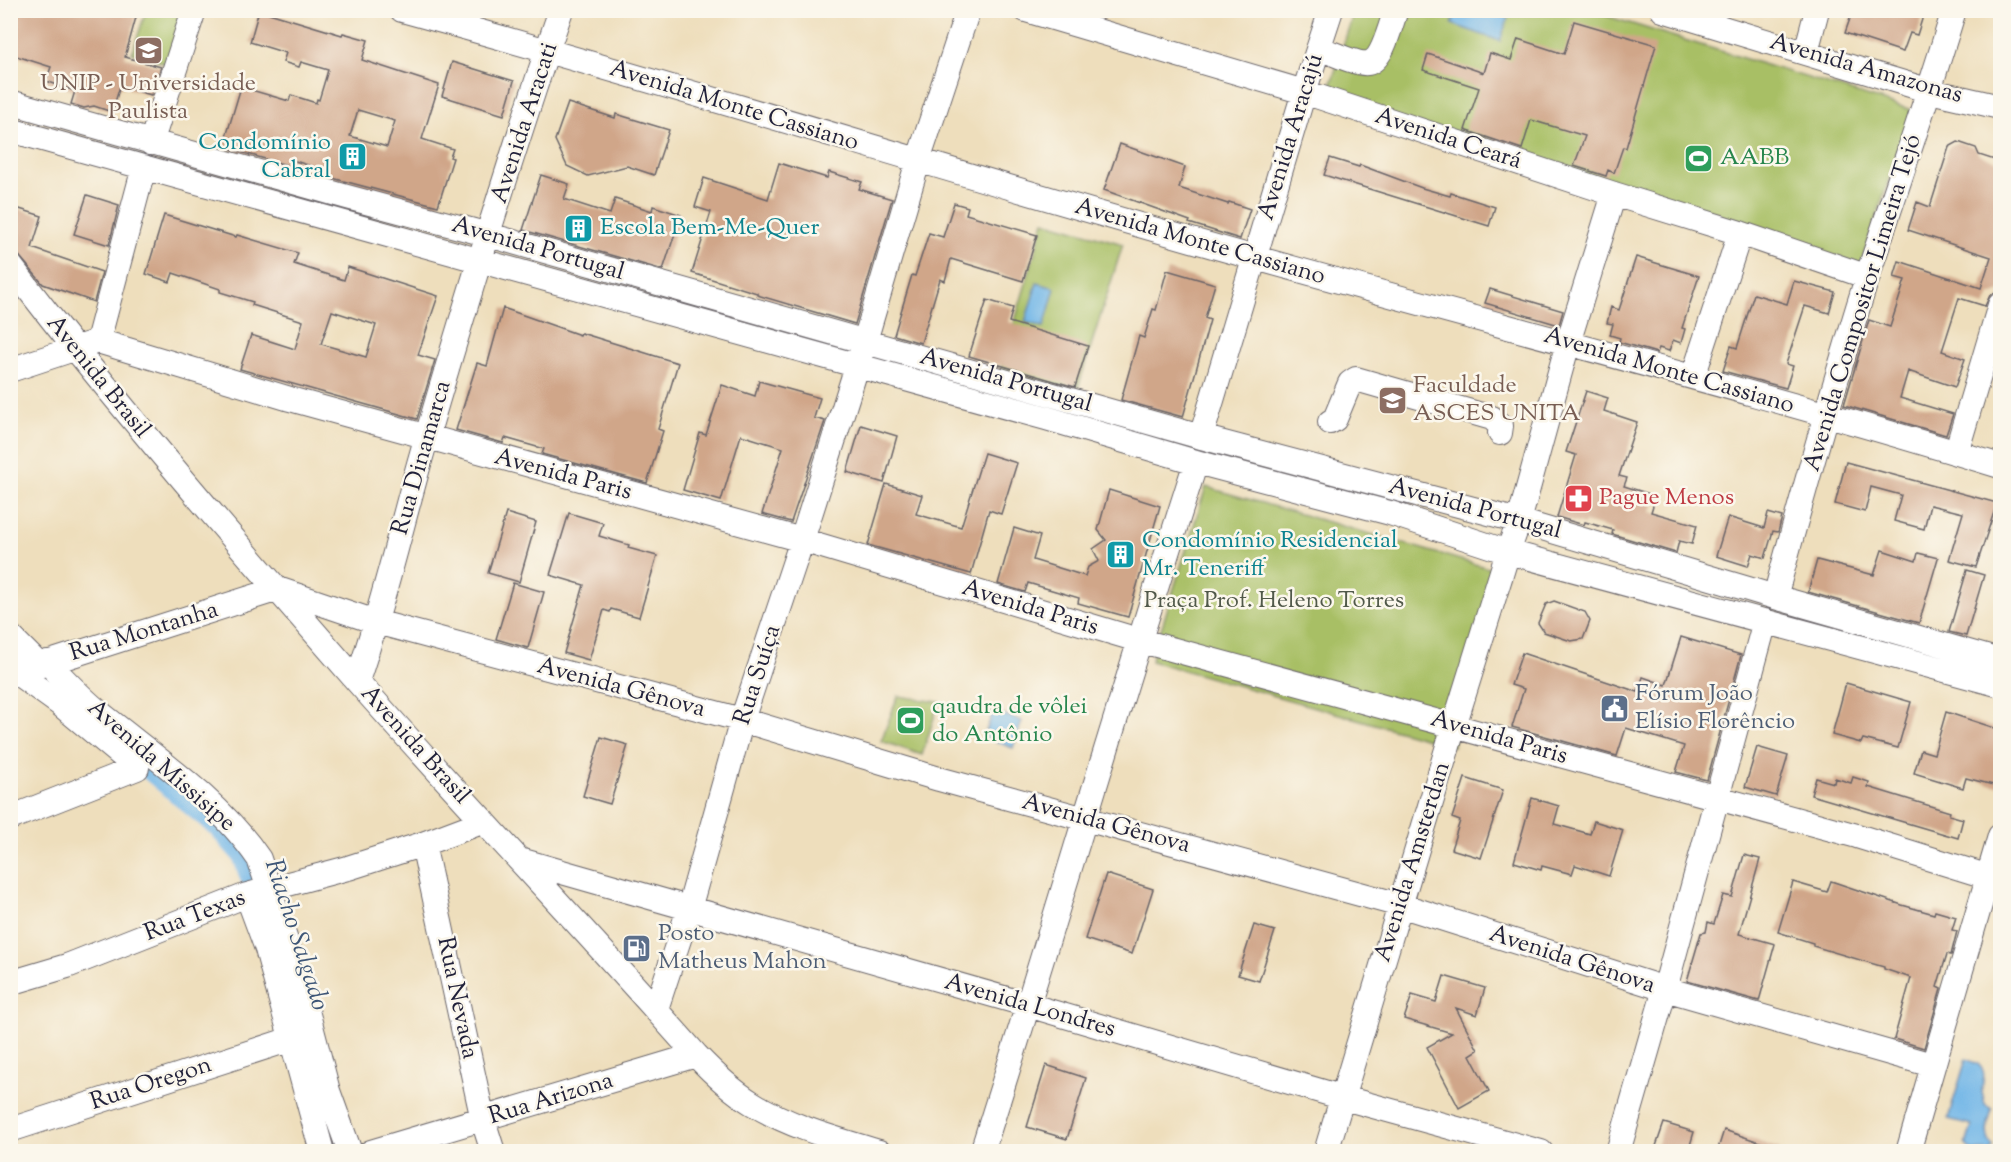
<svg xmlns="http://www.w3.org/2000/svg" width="2011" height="1162" font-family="'Sorts Mill Goudy',serif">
  <rect width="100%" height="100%" fill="#fbf7ec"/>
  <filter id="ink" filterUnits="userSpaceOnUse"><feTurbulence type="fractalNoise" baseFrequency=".0167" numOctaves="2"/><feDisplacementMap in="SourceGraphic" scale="12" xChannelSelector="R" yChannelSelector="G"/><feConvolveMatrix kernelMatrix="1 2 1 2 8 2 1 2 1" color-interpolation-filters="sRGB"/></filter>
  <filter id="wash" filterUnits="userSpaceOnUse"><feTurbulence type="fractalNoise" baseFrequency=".008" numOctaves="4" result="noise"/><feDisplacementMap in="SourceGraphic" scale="24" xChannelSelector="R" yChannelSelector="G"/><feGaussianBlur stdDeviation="1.35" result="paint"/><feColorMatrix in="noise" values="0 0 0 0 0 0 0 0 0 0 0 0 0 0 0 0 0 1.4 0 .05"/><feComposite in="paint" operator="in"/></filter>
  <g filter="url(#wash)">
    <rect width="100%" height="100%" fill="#eedebc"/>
    <path fill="#a8bf65" stroke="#657050" stroke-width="1.5" d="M1587 10 1912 110 1859 269 1327 97 1354 11Z
      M146 11H188L171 65 132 53Z
      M1044 221 1123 244 1074 400 998 379Z
      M1206 487 1506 573 1453 746 1151 661Z
      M898 696 939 702 922 755 881 741Z"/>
    <path fill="#71b6e7" stroke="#4a6c91" stroke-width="1.5" d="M1457 11H1485L1508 18 1500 41 1452 24Z
      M1037 283 1055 288 1044 327 1025 322Z
      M993 711 1022 721 1013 748 984 737Z
      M1966 1059 1978 1064C1987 1073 1983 1078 1982 1089 1982 1093 1984 1100 1985 1105L1992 1109C1988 1124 1983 1134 1993 1146L1990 1151H1972L1966 1145 1972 1125 1948 1119Z"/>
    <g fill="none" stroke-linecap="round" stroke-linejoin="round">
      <path stroke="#71b6e7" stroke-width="20" d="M129 753 218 828 242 855 260 907
        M319 1098 336 1152"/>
    </g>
    <g id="blocks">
      <path fill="#d0a689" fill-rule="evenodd" d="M10 10H138L125 57 161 67 151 95 120 86 112 112 94 106 84 108 71 104 75 91 46 81 51 67 10 54Z
        M259 10 342 35 343 33 368 40 362 60 439 85 422 139 453 149 450 157 453 158 438 206 321 175 323 170 292 160 290 166 223 147 241 87 289 101 291 95 316 103 317 99 319 100 328 70 301 62 299 67 283 62 286 53 250 42ZM358 110 395 121 387 147 350 136Z
        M1853 10H1925L1917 35 1910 33 1903 52 1845 33Z
        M1574 21 1656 45 1626 148 1623 147 1614 173 1608 170 1606 176 1574 166 1585 136 1531 120 1522 149 1465 130 1479 88 1423 70 1428 54 1484 73 1490 53 1511 60 1518 39 1564 54Z
        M452 62 514 81 504 115 442 96Z
        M568 103 615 118 616 114 669 130 654 175 627 166 588 176 567 166 555 140Z
        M1958 142 1976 148 1979 155 2001 162V291L1990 295 1985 306 1959 298 1942 351 1965 359 1955 387 1908 371 1900 398 1953 414 1946 435 1844 405 1869 320 1890 327 1905 280 1894 277 1899 261 1981 288 1991 257 1908 230 1917 202 1930 207 1949 147Z
        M1120 144 1185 167 1179 188 1228 204 1229 202 1250 209 1240 239 1189 223 1190 221 1104 190Z
        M1330 158 1359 167 1360 165 1422 188 1450 196 1451 193 1495 207 1489 226 1324 175Z
        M779 163 827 178 829 172 862 182 859 189 892 199 855 324 757 295V293L692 273 711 212 695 207 704 178 768 199Z
        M541 175 569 184 564 199 610 214 615 199 652 211 653 206 681 215 663 270 523 230Z
        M87 195 119 205 109 245 74 234Z
        M954 203 968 207 966 214 1037 235 1023 281 951 259 945 281 940 279 921 343 894 335 912 275 915 276 929 233 943 237Z
        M10 206 42 216 32 248 102 272 94 302 43 284 10 245Z
        M164 215 236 237 237 235 298 253 294 264 344 280 348 267 438 296 418 355 435 360 417 419 240 369 251 335 295 349 303 321 252 305 253 302 220 292V289L173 273 170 282 146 274ZM332 311 376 325 366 357 321 344Z
        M1636 257 1699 276 1682 328 1685 329 1681 343 1673 340 1669 351 1659 348 1657 353 1619 342 1620 338 1610 335 1613 324 1607 323 1611 307 1619 310Z
        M1167 270 1215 284 1205 318 1210 320 1183 417 1121 400 1139 336 1144 338 1153 309 1156 310Z
        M1794 281 1835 292 1829 313 1805 306 1786 364 1793 366 1786 388 1723 371 1731 346 1737 348 1754 294 1787 304Z
        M1490 289 1563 311 1559 325 1485 303Z
        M987 300 1013 308 1009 322 1088 346 1075 387 969 356Z
        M503 308 580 335 581 333 678 363 658 429 663 431 647 483 542 454 544 449 505 438 503 443 456 430 477 363 487 366Z
        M759 381 820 398 814 418 825 421 791 522 762 514 783 448 741 435 721 501 683 490 700 433 706 435 722 385 755 396Z
        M1586 391 1608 398 1604 411 1637 422 1619 476 1627 478 1624 486 1656 496 1651 512 1697 525 1692 544 1679 541 1676 553 1612 534 1613 530 1585 522 1584 525 1557 517 1576 455 1566 452Z
        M861 425 897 436 884 483 847 472Z
        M984 453 1017 463 1001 514 989 510 971 574 868 545 886 484 922 495 916 514 961 527Z
        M1846 462 1997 503 1976 567 1949 560 1963 513 1930 505 1924 529 1894 521 1901 495 1871 487 1865 512 1835 504Z
        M1109 490 1160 506 1128 617 1078 603 1079 598 1028 583 1025 592 998 584 1014 528 1040 536 1033 560 1085 576 1088 567 1099 561 1093 549 1106 540 1098 530Z
        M506 513 536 522 519 582 488 573Z
        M569 513 603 523 599 536 629 545 628 548 657 556 639 617 611 609 610 612 604 610 589 660 564 653 584 585 550 575Z
        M1768 513 1782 517 1778 532 1773 531 1765 558 1752 554 1748 566 1716 556 1728 517 1764 528Z
        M1882 550 1916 561 1918 553 1938 558 1919 623 1808 592 1817 560 1874 575Z
        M1967 570 1984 575 1966 636 1949 632Z
        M513 583 544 592 528 648 496 639Z
        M1554 601 1585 612 1590 621 1583 639 1571 641 1544 632 1538 623 1546 604Z
        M1681 637 1741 655 1707 780 1676 772 1684 746 1626 728 1617 756 1512 727 1524 689 1511 685 1522 653 1638 692 1643 677 1666 685Z
        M1846 683 1911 702 1898 748 1863 739 1861 743 1832 735Z
        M1946 712 2001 730V787L1966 778 1963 788 1914 773 1921 750 1934 754Z
        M601 737 628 745 610 804 583 796Z
        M1757 747 1788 756 1776 796 1745 787Z
        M1853 777 1869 782 1868 787 1950 812 1949 815 1963 819 1958 838 1811 795 1816 778 1834 783 1835 778 1851 783Z
        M1465 778 1503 790 1481 858 1451 849 1460 821 1452 818Z
        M1532 798 1559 806 1554 824 1590 834 1594 821 1623 830 1609 876 1575 865 1572 874 1542 866 1541 870 1514 862Z
        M1744 855 1760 859 1739 934 1775 944 1759 1001 1687 981 1701 933 1706 932 1708 922 1714 924 1723 895 1732 897Z
        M1106 874 1153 889 1132 954 1085 939Z
        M1831 881 1902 905 1934 914 1935 911 1956 917 1952 930 1957 931 1951 955 1947 954 1937 987 1941 989 1924 1048 1894 1039 1911 978 1884 969V967L1813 946V943L1778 932 1793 882 1827 892Z
        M1254 925 1275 931 1259 981 1238 975Z
        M1444 976 1485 988 1477 1015 1456 1008 1478 1050 1470 1055 1489 1091 1459 1108 1427 1047 1452 1033 1404 1019 1412 995 1436 1002Z
        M1046 1065 1086 1078 1067 1139 1027 1127Z
        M1664 1123 1694 1132 1688 1152H1654Z
        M1724 1130 1780 1149V1152H1717Z"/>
    </g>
  </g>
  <g filter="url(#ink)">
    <use href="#blocks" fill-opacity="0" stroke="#696468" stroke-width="1.5"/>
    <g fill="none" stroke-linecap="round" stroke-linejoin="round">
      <defs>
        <path id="minor" d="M402 10C687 88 968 178 1252 257 1502 327 1753 390 2000 466
          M1026 10 1304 92 1614 194 1740 233 1868 277
          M1663 10 1930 91 2000 107
          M1319 48C1330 52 1357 65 1368 63 1383 60 1391 23 1396 10
          M1806 52 1817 10
          M10 102 347 197 489 235 1201 437 1519 521 1775 597 2000 661
          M10 130 1046 418 1196 462 1390 513 1508 552 2000 685
          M151 143 194 10
          M10 265C120 409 238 545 357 681 468 807 585 929 696 1055 713 1073 731 1090 752 1103 790 1127 836 1139 879 1152
          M98 341 144 167
          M10 370 98 341 290 399 802 540 1138 640 1857 836 1989 877
          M1693 377 1740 233
          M1330 422 1335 419 1350 383 1356 379 1492 418 1501 426 1500 433
          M1201 437 1304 92 1331 10
          M1956 453 2000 305
          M1775 597C1804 490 1834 384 1867 278 1896 189 1927 100 1954 10
          M10 636 39 665
          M47 662C64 679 81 698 100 713 154 757 220 801 259 859L299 980 328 1091 350 1152
          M10 668 60 704 137 768 10 818
          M10 675 278 589 376 622 742 720 939 779 1400 905 1665 989 1932 1065
          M357 681C385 600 403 517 427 436 469 293 512 151 561 10
          M423 844 483 1120 493 1152
          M520 860 1028 1005 1344 1098 1541 1152
          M247 895 267 949 322 1152
          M10 983 67 966 247 895 348 868 423 844 484 821
          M656 1009 689 909 742 720 802 540 865 341 918 161 968 10
          M10 1130 291 1039
          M371 1152 696 1055
          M982 1152C1055 922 1122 691 1196 462
          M1326 1152 1454 726 1508 552 1519 521 1568 343 1614 194
          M1618 1152 1665 989 1765 621
          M1908 1152 2000 836"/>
      </defs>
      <use href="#minor" stroke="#696468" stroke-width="26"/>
      <use href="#minor" stroke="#fff" stroke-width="24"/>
    </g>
  </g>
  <defs>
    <symbol id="university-square" viewBox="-11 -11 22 22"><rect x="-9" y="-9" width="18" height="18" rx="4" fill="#8d6e63" stroke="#fbf7ec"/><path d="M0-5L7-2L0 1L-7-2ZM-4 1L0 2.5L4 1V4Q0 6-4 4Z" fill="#fff"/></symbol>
    <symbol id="building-square" viewBox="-11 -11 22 22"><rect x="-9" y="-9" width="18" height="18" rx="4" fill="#0f9aa8" stroke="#fbf7ec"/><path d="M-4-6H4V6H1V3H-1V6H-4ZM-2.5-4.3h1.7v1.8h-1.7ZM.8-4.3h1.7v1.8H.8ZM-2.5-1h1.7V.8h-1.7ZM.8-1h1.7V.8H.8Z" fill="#fff"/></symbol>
    <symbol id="stadium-square" viewBox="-11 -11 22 22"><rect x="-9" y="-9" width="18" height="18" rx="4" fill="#2e9e5b" stroke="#fbf7ec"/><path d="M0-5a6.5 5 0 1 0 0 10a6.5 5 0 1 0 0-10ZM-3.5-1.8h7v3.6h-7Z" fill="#fff"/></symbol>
    <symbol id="pharmacy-square" viewBox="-11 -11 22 22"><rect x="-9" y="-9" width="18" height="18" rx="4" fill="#e0444e" stroke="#fbf7ec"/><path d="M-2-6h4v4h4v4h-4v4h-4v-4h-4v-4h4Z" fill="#fff"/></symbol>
    <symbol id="civic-square" viewBox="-11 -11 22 22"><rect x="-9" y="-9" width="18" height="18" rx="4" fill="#5c6f8a" stroke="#fbf7ec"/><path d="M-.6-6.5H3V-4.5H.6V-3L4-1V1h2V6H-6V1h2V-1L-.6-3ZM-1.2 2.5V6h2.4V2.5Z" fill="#fff"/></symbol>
    <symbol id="fuel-square" viewBox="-11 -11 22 22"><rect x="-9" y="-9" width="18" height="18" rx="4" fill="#5c6f8a" stroke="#fbf7ec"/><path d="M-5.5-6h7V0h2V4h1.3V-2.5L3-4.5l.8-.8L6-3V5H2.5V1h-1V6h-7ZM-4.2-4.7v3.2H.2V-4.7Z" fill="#fff"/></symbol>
  </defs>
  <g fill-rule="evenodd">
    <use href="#university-square" x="132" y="34" width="33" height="33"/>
    <use href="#building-square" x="336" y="140" width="33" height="33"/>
    <use href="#stadium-square" x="1682" y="142" width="33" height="33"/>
    <use href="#building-square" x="562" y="212" width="33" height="33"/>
    <use href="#university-square" x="1376" y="384" width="33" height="33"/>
    <use href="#pharmacy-square" x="1562" y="482" width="33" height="33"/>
    <use href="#building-square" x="1104" y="538" width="33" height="33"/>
    <use href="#civic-square" x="1598" y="692" width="33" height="33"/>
    <use href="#stadium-square" x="894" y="704" width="33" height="33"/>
    <use href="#fuel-square" x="620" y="932" width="33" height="33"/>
  </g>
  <g text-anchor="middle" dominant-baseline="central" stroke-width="5" stroke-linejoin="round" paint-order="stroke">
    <g font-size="24" fill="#22223b" stroke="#fbf7ec">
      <text transform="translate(1866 69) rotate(16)">Avenida Amazonas</text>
      <text transform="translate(734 106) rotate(17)">Avenida Monte Cassiano</text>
      <text transform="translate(525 123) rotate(-72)">Avenida Aracati</text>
      <text transform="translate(1291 137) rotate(-73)">Avenida Aracajú</text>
      <text transform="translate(1448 139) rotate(18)">Avenida Ceará</text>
      <text transform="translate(1200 242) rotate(16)">Avenida Monte Cassiano</text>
      <text transform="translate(538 249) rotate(16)">Avenida Portugal</text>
      <text transform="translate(1863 303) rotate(-73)">Avenida Compositor Limeira Tejó</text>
      <text transform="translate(1669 371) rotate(16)">Avenida Monte Cassiano</text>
      <text transform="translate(98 377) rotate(51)">Avenida Brasil</text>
      <text transform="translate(1006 381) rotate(16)">Avenida Portugal</text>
      <text transform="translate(422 458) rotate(-74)">Rua Dinamarca</text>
      <text transform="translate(563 475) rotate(15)">Avenida Paris</text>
      <text transform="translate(1475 509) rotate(15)">Avenida Portugal</text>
      <text transform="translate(1030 608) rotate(17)">Avenida Paris</text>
      <text transform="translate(144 632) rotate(-17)">Rua Montanha</text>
      <text transform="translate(758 675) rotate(-72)">Rua Suíça</text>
      <text transform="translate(621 688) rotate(15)">Avenida Gênova</text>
      <text transform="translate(1499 738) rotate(16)">Avenida Paris</text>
      <text transform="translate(415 745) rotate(48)">Avenida Brasil</text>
      <text transform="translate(161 766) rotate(41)">Avenida Missisipe</text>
      <text transform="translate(1106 824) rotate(15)">Avenida Gênova</text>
      <text transform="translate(1413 862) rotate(-73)">Avenida Amsterdan</text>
      <text transform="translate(195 916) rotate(-21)">Rua Texas</text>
      <text transform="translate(1572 960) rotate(18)">Avenida Gênova</text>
      <text transform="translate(457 998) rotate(78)">Rua Nevada</text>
      <text transform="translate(1030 1006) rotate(16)">Avenida Londres</text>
      <text transform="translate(151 1084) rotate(-18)">Rua Oregon</text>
      <text transform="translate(551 1099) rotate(-17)">Rua Arizona</text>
    </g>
    <g font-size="24" fill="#785e54" stroke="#fbf7ec">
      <text x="148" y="84">UNIP - Universidade<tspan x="148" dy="28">Paulista</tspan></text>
      <text x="1413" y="386" text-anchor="start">Faculdade<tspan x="1413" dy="28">ASCES UNITA</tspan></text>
    </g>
    <g font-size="24" fill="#0d838f" stroke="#fbf7ec" text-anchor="start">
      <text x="331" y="143" text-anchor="end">Condomínio<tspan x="331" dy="28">Cabral</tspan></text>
      <text x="600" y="228">Escola Bem-Me-Quer</text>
      <text x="1142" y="541">Condomínio Residencial<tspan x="1142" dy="28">Mr. Teneriff</tspan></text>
    </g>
    <g font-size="24" fill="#27864d" stroke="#fbf7ec" text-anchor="start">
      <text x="1720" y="158">AABB</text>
      <text x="932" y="707">qaudra de vôlei<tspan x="932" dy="28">do Antônio</tspan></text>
    </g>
    <g font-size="24" fill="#be3a42" stroke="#fbf7ec" text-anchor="start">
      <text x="1599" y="498">Pague Menos</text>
    </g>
    <g font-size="24" fill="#51594a" stroke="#fbf7ec">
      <text x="1274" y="601">Praça Prof. Heleno Torres</text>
    </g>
    <g font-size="24" fill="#4e5e75" stroke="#fbf7ec" text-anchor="start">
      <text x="1635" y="694">Fórum João<tspan x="1635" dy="28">Elísio Florêncio</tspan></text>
      <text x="658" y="934">Posto<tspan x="658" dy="28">Matheus Mahon</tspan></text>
    </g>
    <g font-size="26" font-style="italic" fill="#3e5677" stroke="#fbf7ec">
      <text transform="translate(296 935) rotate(72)">Riacho Salgado</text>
    </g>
  </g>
  <rect width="2011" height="1162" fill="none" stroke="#fbf7ec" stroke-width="36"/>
</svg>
